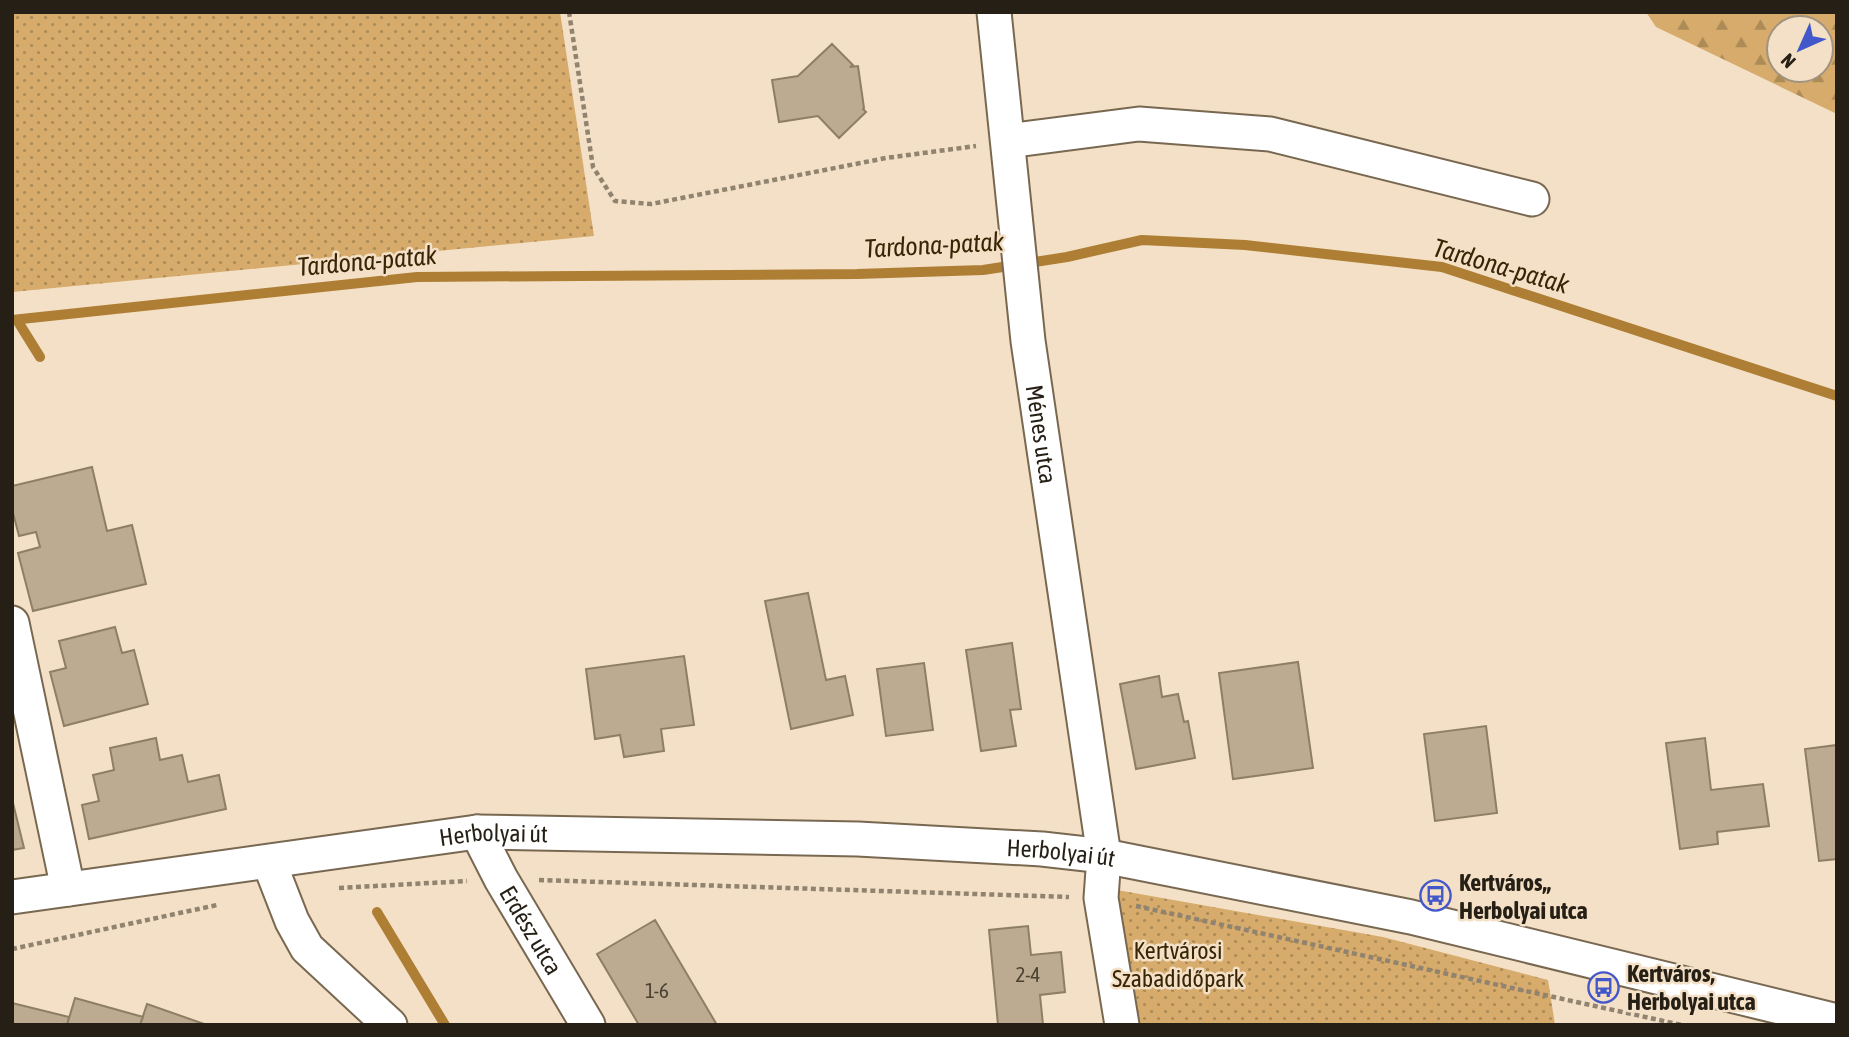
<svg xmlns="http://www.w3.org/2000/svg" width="1849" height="1037" font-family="'Asap Condensed',sans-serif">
  <defs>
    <pattern id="grass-dots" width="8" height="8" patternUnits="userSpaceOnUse" patternTransform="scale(1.75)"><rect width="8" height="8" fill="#d6ab6b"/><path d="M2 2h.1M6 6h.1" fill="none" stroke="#ad8b57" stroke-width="1.8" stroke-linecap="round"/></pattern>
    <pattern id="forest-firs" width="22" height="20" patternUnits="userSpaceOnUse" patternTransform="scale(1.75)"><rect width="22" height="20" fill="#d6ab6b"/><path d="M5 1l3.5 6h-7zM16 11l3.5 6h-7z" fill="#ad8b57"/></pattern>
  </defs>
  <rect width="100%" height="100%" fill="#f3e0c6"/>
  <path fill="url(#grass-dots)" d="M12 12H560L594 236 12 292Z
    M1117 890 1383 937 1548 980 1555 1025H1122Z"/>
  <path fill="url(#forest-firs)" fill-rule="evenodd" d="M1646 12H1837V114L1656 27ZM1779 28H1821V70H1779Z"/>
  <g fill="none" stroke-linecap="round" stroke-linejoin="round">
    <path stroke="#ad7e33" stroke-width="10" d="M12 320 417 277 857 274 983 270 1067 257 1142 240 1245 245 1442 267 1837 396
      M17 320 40 357
      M377 912 445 1025"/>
  </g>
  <path fill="#bcaa91" stroke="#8f7e66" stroke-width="2" d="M832 44 853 65 850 67 858 66 864 108 863 109 866 112 839 138 818 116 779 122 772 80 798 76Z
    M92 467 107 531 132 525 146 584 33 611 18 553 40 547 36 532 19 536 12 509V486Z
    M808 593 826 680 845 676 853 715 791 729 765 601Z
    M115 627 122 653 134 650 148 704 64 726 50 672 66 668 59 641Z
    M1012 643 1021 709 1010 710 1016 746 981 751 966 650Z
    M684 656 694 725 661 729 664 751 624 757 620 735 595 739 586 669Z
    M1298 662 1313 768 1233 779 1219 673Z
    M924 663 933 730 886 736 877 669Z
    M1159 676 1162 697 1178 694 1184 722 1188 721 1195 758 1136 769 1120 684Z
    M1486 726 1497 813 1435 821 1424 734Z
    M156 738 160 760 182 755 188 782 219 775 226 809 89 839 82 805 99 801 93 775 114 770 110 748Z
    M1705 738 1711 790 1763 784 1769 826 1717 832 1718 844 1680 849 1666 743Z
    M1837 745V859L1819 861 1805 749Z
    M12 799 24 848 12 850Z
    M655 920 717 1025H639L597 954Z
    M1028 926 1031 955 1061 952 1065 992 1040 995 1043 1025H998L989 930Z
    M75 998 143 1017 140 1025H67Z
    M12 1003 69 1017 67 1025H12Z
    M147 1004 207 1025H140Z"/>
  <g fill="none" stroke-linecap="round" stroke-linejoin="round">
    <defs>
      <g id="minor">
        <path id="s1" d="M994 12 1028 341 1104 856 1101 898 1122 1025"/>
        <path d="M1008 141 1139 124 1270 134 1532 199"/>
        <path d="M12 623 68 889"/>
        <path id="s2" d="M477 832 501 879 588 1025"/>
        <path d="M269 862 292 921 307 948 390 1025"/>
        <path id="s3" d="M12 897 477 832 858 839 1042 849 1104 856 1411 917 1837 1021"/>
      </g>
    </defs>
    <use href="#minor" stroke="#796851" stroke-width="37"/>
    <path stroke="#908370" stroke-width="4.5" stroke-dasharray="5 3.5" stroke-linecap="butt" d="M569 12 593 167 615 201 651 204 886 158 976 146
      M539 880 1069 897
      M339 888 467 881
      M1136 906 1682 1025
      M12 949 217 905"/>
    <use href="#minor" stroke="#fff" stroke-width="33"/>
  </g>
  <defs>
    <symbol id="bus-ring" viewBox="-11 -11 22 22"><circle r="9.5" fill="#f3e0c6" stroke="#4257ca" stroke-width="1.5"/><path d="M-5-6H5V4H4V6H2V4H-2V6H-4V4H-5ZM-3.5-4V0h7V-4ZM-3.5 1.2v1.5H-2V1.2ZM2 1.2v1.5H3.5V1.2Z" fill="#4257ca"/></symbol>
  </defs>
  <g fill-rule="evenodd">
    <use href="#bus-ring" x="1418" y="878" width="35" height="35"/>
    <use href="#bus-ring" x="1586" y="970" width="35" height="35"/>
  </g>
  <g text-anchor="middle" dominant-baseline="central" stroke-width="5" stroke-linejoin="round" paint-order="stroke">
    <g font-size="21" fill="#4c4234">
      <text x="1028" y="974">2-4</text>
      <text x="657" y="990">1-6</text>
    </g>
    <g font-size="24" fill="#261f15" stroke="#f3e0c6">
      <text stroke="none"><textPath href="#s1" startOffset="425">Ménes utca</textPath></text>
      <text stroke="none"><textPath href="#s3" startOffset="486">Herbolyai út</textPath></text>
      <text stroke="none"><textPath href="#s3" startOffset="1054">Herbolyai út</textPath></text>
      <text stroke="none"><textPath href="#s2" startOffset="112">Erdész utca</textPath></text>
    </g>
    <g font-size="24" font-weight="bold" fill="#261f15" stroke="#f3e0c6" text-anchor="start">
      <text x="1459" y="882">Kertváros,,<tspan x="1459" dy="28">Herbolyai utca</tspan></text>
      <text x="1627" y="973">Kertváros,<tspan x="1627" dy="28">Herbolyai utca</tspan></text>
    </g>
    <g font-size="24" fill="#382503" stroke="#f3e0c6">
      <text x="1178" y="950">Kertvárosi<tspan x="1178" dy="28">Szabadidőpark</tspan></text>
    </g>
    <g font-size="26" font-style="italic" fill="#392504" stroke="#f3e0c6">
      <text transform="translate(934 245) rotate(-3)">Tardona-patak</text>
      <text transform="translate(367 261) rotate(-5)">Tardona-patak</text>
      <text transform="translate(1501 266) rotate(16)">Tardona-patak</text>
    </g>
  </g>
  <rect width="1849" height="1037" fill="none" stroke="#261f15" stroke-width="28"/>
  <g transform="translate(1800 49) rotate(225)"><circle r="33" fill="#f3e0c6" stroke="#a1937f" stroke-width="2"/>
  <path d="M0-5L12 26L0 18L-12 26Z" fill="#4257ca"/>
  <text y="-10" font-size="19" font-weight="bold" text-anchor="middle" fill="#261f15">N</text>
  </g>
</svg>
